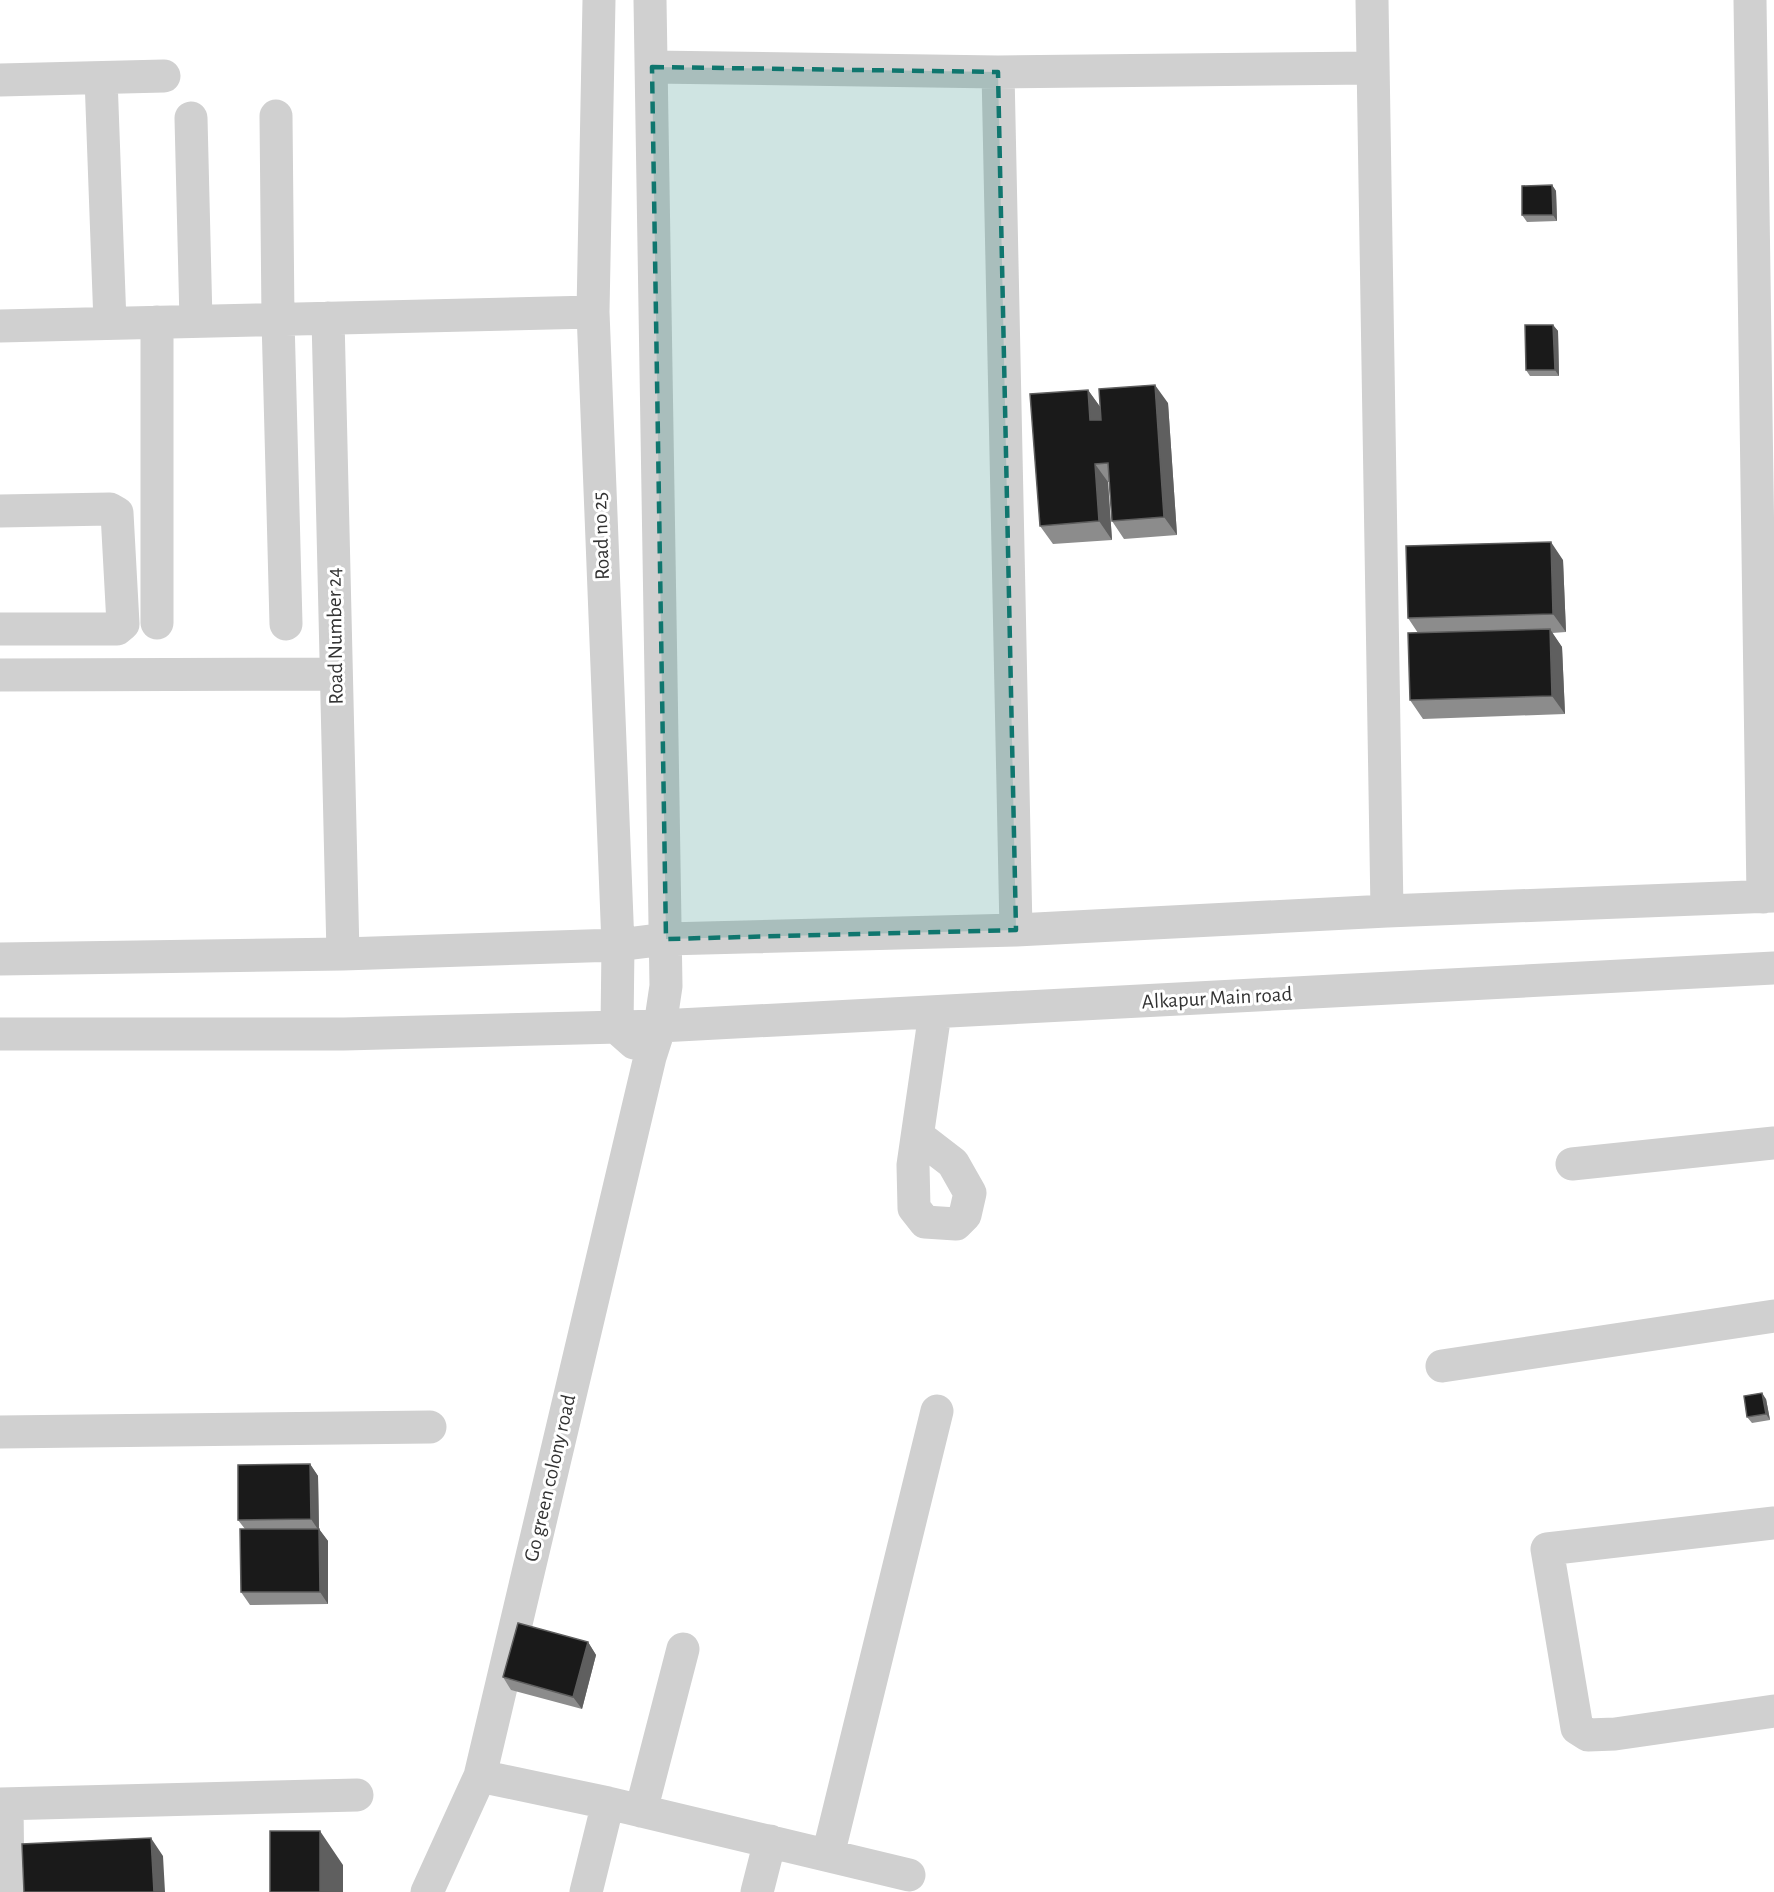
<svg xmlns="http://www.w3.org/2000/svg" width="1774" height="1892" font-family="'Alegreya Sans',sans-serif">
  <rect width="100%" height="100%" fill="#fff"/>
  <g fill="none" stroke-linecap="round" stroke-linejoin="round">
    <path stroke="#d0d0d0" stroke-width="33" d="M599 0 593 312 618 945 617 1028 634 1043
      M1372 0 1387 911
      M1750 0 1763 897
      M652 67 998 72 1372 68
      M998 72 1016 930
      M101 78 110 323
      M0 80 164 76
      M276 116 278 319 286 624
      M191 118 196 321
      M328 318 343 954
      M157 322V623
      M0 326 593 312
      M0 511 110 509 117 513 123 624 117 629H0
      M0 675 335 674
      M0 959 343 954 618 945 666 939 1016 930 1387 911 1774 896
      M0 1034H344L660 1026 1774 968
      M918 1136 953 1163 970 1193 965 1215 956 1224 925 1222 914 1208 913 1165 935 1013
      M1572 1164 1774 1143
      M1442 1366 1774 1316
      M0 1432 430 1427
      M1774 1523 1547 1549 1577 1728 1588 1735 1615 1734 1774 1711
      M480 1776 608 1803 909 1875
      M0 1804 357 1795
      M7 1804 8 1892
      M641 1811 683 1649
      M828 1855 937 1411
      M427 1892 480 1776 650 1057 660 1026 666 986 650 0
      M586 1892 608 1803
      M757 1892 770 1841"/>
  </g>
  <path fill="#8c8c8c" d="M1552 185 1556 191 1557 221 1527 222 1522 215Z
    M1553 325 1558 331 1559 376H1530L1526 370Z
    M1088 390 1100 407 1168 403 1177 535 1124 539 1112 521 1109 482H1108L1112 540 1053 544 1040 526Z
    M1563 560 1566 632 1552 633 1562 647 1565 714 1423 719 1410 700 1418 633 1408 618Z
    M1766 1399 1770 1420 1752 1423 1747 1417Z
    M310 1464 318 1476 319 1529 328 1541V1604L250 1605 241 1592 245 1529 238 1520Z
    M588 1642 596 1655 582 1709 511 1690 503 1677Z"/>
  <path fill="#5f5f5f" d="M1552 185 1556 191 1557 221 1553 215Z
    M1553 325 1558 331 1559 376 1555 370Z
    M1155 385 1168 403 1177 535 1164 517Z
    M1088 390 1101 408 1103 438 1090 420Z
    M1095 464 1108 482 1112 540 1099 521Z
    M1551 542 1563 560 1566 632 1553 614Z
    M1550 629 1562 647 1565 714 1552 696Z
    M1762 1393 1766 1399 1770 1420 1766 1414Z
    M310 1464 318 1476 319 1531 311 1519Z
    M319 1529 328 1541V1604L320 1592Z
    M588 1642 596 1655 582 1709 573 1697Z
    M320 1831 343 1865V1892H320Z
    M151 1838 163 1856 165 1892H154Z"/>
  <path fill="#1a1a1a" stroke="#5f5f5f" stroke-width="1.5" d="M1552 185 1553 215H1522V186Z
    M1525 325H1553L1555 370H1526Z
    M1155 385 1164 517 1112 521 1108 463 1095 464 1099 521 1040 526 1030 394 1088 390 1090 420H1101L1099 389Z
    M1551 542 1553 614 1408 618 1406 546Z
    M1550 629 1552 696 1410 700 1408 633Z
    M1762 1393 1766 1414 1747 1417 1744 1396Z
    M310 1464 311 1519 238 1520V1465Z
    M240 1529H319L320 1592H241Z
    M518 1623 588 1642 573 1697 503 1677Z
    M270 1831H320V1892H270Z
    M151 1838 154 1892H24L22 1844Z"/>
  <path fill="#0f766e" fill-opacity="0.2" stroke="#0f766e" stroke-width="4.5" stroke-dasharray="12 8" stroke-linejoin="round" d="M652 67 998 72 1016 930 666 939Z"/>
  <g text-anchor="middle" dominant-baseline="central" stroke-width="6" stroke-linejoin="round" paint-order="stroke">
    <g font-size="21" fill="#333" stroke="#fff">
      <text transform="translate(601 536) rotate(-92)">Road no 25</text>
      <text transform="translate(335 636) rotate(-91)">Road Number 24</text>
      <text transform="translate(1217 998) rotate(-3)">Alkapur Main road</text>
      <text transform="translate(550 1478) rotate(-77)">Go green colony road</text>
    </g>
  </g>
</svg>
